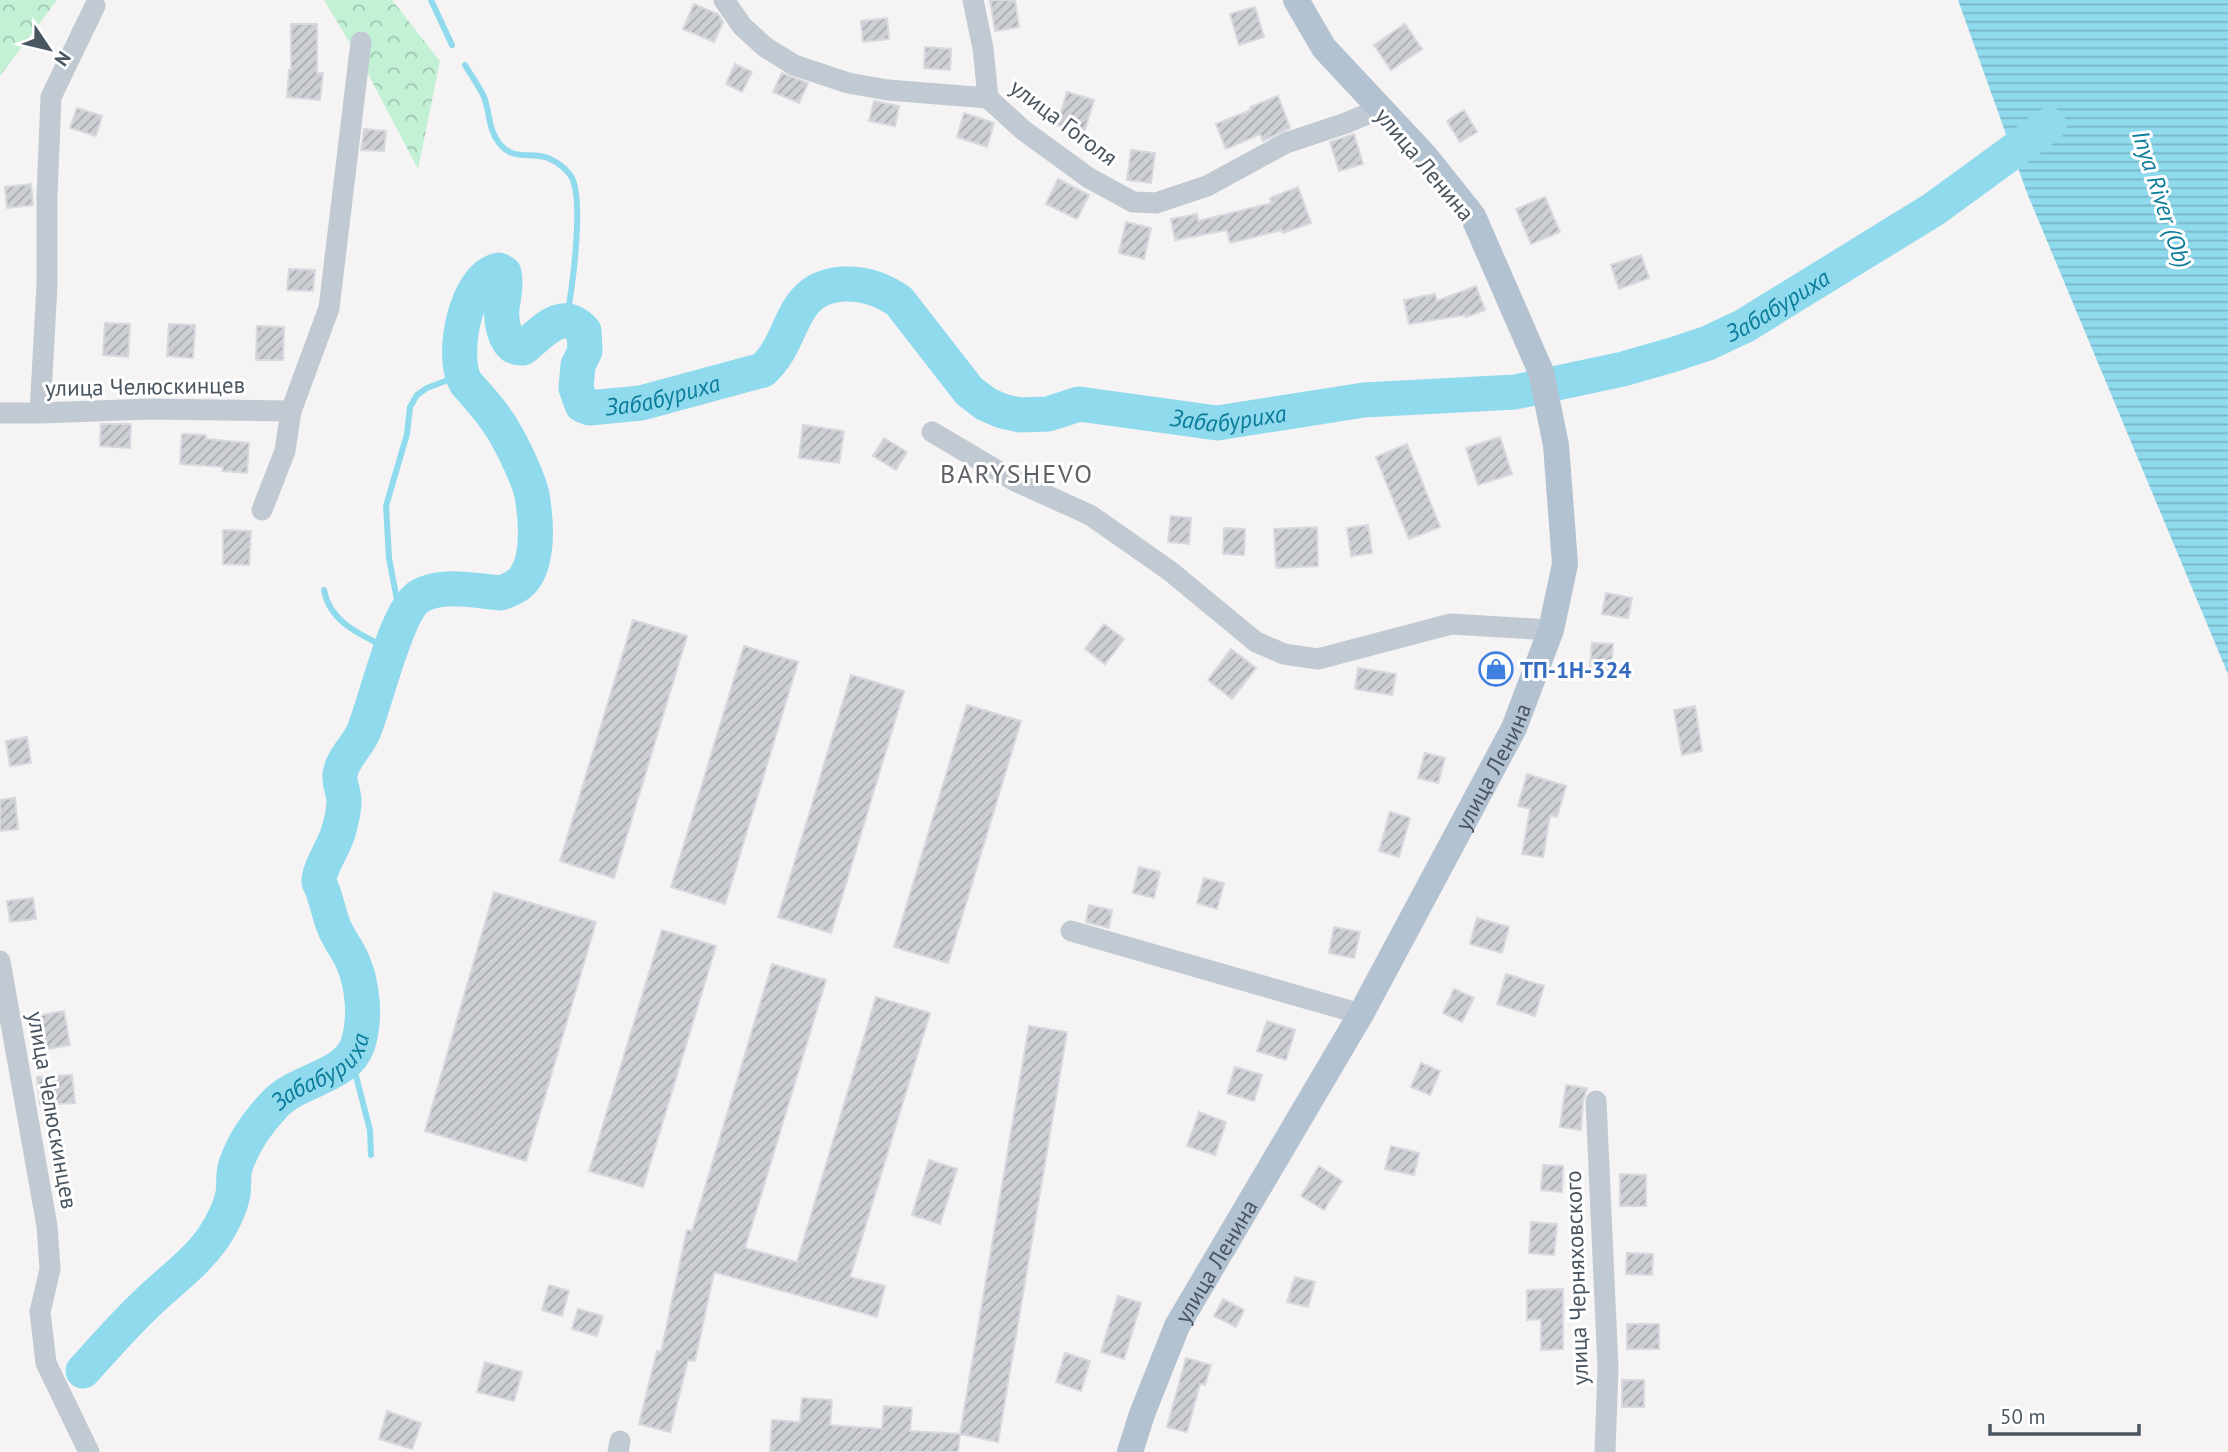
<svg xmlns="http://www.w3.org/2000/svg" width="2228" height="1452" font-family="'PT Sans',sans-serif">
  <defs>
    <pattern id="forest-crowns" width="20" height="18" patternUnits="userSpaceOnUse" patternTransform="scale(1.75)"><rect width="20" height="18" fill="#c3f1d5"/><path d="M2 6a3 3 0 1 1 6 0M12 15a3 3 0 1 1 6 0" fill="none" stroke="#a0c6b0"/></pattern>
    <pattern id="water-rules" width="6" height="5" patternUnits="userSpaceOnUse" patternTransform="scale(1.75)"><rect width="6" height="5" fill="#90daee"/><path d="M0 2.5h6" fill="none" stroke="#78b4c4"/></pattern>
    <pattern id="building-hatch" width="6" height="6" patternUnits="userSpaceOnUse" patternTransform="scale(1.75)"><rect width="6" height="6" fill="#cdcfd5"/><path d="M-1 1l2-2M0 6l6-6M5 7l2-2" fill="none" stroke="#a8abb0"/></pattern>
  </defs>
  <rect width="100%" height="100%" fill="#f5f3f3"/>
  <path fill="url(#forest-crowns)" d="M0 0H57L0 76Z
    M324 0H392L440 61 418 169 366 70Z"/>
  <path fill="url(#water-rules)" d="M1958 0H2228V674L2027 193Z"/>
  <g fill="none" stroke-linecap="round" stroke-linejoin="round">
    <path stroke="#90daee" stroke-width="6" d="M431 0 452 45
      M465 65C471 75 479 86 484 97 490 112 488 129 499 143 514 162 529 151 548 158 556 161 568 170 572 178 584 204 572 292 566 321
      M324 590C330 624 364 636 391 650
      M401 621 389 558 386 506 407 434 410 407 417 395 427 388 461 375
      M351 1057 370 1130 371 1155"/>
    <path stroke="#90daee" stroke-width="35" id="s1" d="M83 1371C103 1349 123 1326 145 1305 168 1282 194 1265 213 1238 221 1226 230 1209 233 1194 234 1185 233 1177 235 1168 242 1144 257 1123 274 1105 297 1079 347 1078 358 1044 366 1018 363 984 352 960 347 949 339 939 334 927 328 912 326 896 319 882 318 870 334 847 338 833 341 823 344 812 344 801 344 792 339 784 340 775 342 759 357 746 363 733 376 703 396 609 420 596 443 583 475 591 500 593 510 590 521 585 526 576 539 555 536 518 532 495 529 480 514 449 506 435 496 416 480 399 466 383 450 358 465 276 499 270L504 273C509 296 495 308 506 336 510 345 513 348 523 348 541 334 561 306 584 331L585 351 578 365 576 388 582 405 589 408 641 403 763 370C797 339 787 288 843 284 864 283 882 289 899 301L969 391 986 404 1002 411 1020 415 1048 414 1079 404 1217 423 1364 400 1515 392 1623 369 1675 354 1708 343 1744 326 1934 209 2049 125"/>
  </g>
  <path fill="url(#building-hatch)" stroke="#d7d9de" stroke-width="2" d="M990 0H1015L1019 27 995 31Z
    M694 4 718 14 723 22 714 42 683 29Z
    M1255 7 1264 37 1239 45 1230 14Z
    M887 18 889 39 863 42 861 21Z
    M291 24H317V73H323L320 100 287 97 289 70H291Z
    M1405 24 1422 49 1391 70 1374 45Z
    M925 47 951 49 950 70 924 68Z
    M735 64 752 72 742 92 726 84Z
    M782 73 808 83 799 103 773 92Z
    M1067 92 1094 100 1084 133 1057 125Z
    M1278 96 1290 128 1263 141 1260 134 1226 149 1216 124 1251 110 1250 107Z
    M874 101 899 106 895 126 869 121Z
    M77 108 102 116 96 136 70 128Z
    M1464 110 1477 132 1460 142 1447 121Z
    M964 113 994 123 987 147 957 137Z
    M364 129 386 131 384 151 361 150Z
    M1354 134 1363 164 1339 171 1330 142Z
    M1131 150 1155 153 1151 183 1127 180Z
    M1058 179 1089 195 1077 219 1046 204Z
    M31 184 33 205 7 208 5 187Z
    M1298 187 1311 223 1283 233 1282 230 1230 243 1227 230 1175 240 1171 219 1197 214 1198 221 1272 203 1270 198Z
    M1545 197 1560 232 1531 244 1516 209Z
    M1126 222 1151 228 1144 259 1119 253Z
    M1641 255 1649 278 1619 289 1611 265Z
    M289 269 315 270 313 291 287 290Z
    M1476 286 1485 310 1466 317 1464 315 1409 324 1404 300 1435 294 1437 301Z
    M105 323 130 324 128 357 103 355Z
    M169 324 195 325 193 358 167 356Z
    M257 326 284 327 283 360H256Z
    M101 424H131L130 448 100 446Z
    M803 425 844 431 839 463 799 458Z
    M182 434 206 435V439L249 443 247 473 222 471 223 467 180 464Z
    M1500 437 1512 474 1478 485 1466 448Z
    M884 438 907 452 896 470 873 456Z
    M1407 444 1440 527 1409 539 1376 457Z
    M1171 516 1191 518 1189 544 1168 542Z
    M1368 525 1372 553 1351 556 1347 528Z
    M1317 527 1318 566 1276 568 1274 529Z
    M1224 528 1245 529 1244 555 1223 554Z
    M223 530 251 531 249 565 223 564Z
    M1606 593 1632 598 1628 618 1602 614Z
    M633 620 687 636 614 878 560 861Z
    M1104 624 1124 639 1105 664 1085 649Z
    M1592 643 1613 644 1611 670 1590 669Z
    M744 646 798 662 725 904 671 887Z
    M1231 649 1256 668 1232 699 1208 680Z
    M1358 668 1396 674 1392 695 1355 689Z
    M851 675 904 691 831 933 778 917Z
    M967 705 1021 721 948 963 894 947Z
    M1695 706 1702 751 1682 755 1674 710Z
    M27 737 31 763 10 766 6 741Z
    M1425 753 1445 758 1438 783 1418 778Z
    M1527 774 1566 786 1557 817 1550 815 1543 857 1522 854 1530 809 1518 806Z
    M15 798 18 829 0 831V800Z
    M1390 812 1410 818 1399 857 1379 851Z
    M1139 867 1160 872 1154 898 1133 893Z
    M1204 878 1224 883 1217 909 1197 903Z
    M494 892 596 922 526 1161 425 1131Z
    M33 898 36 919 10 922 7 901Z
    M1089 905 1112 910 1109 928 1086 922Z
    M1477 918 1509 927 1502 953 1470 944Z
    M1334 927 1360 932 1354 958 1329 953Z
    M662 930 716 946 643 1187 589 1171Z
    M772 964 826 980 745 1248 797 1262 876 997 930 1013 850 1277 885 1286 877 1317 714 1272 695 1361 688 1360 670 1432 639 1424 657 1351 661 1352 687 1230 692 1231Z
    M1506 974 1544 986 1535 1016 1497 1004Z
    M1454 989 1474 998 1462 1022 1443 1013Z
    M64 1011 70 1045 43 1050 37 1016Z
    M1267 1021 1295 1030 1286 1060 1257 1051Z
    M1029 1026 1067 1032 998 1442 960 1434Z
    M1421 1063 1440 1071 1430 1095 1411 1087Z
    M1235 1067 1262 1075 1254 1101 1227 1093Z
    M72 1075 75 1103 40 1105 37 1077Z
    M1566 1085 1587 1088 1583 1101 1581 1130 1560 1127Z
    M1199 1112 1226 1122 1215 1155 1187 1146Z
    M1391 1146 1419 1153 1414 1175 1385 1169Z
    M929 1160 957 1169 940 1224 912 1215Z
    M1543 1165 1563 1166 1562 1192 1541 1190Z
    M1319 1166 1342 1181 1324 1210 1301 1196Z
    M1620 1174 1646 1175V1206H1620Z
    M1531 1222 1557 1224 1554 1255 1529 1253Z
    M1627 1253 1653 1254 1652 1275 1626 1274Z
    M1295 1277 1315 1282 1308 1307 1287 1302Z
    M549 1285 569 1291 562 1316 542 1310Z
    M1563 1289V1349L1541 1350V1319L1527 1320V1290Z
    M1118 1296 1141 1303 1124 1359 1101 1352Z
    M1223 1299 1244 1310 1236 1327 1214 1316Z
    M578 1309 603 1316 597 1336 572 1329Z
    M1627 1324H1659V1349H1627Z
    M1065 1353 1090 1361 1081 1391 1056 1382Z
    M1186 1358 1211 1365 1205 1385 1200 1384 1187 1432 1167 1427Z
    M485 1362 522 1372 514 1401 477 1392Z
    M1622 1380H1644V1407H1622Z
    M802 1398 832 1400 830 1425 882 1429 884 1406 912 1408 910 1431 960 1434 958 1452H770L772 1420 800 1422Z
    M387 1411 421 1423 412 1449 379 1439Z"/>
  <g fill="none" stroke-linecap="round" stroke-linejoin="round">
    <path stroke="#c1cad2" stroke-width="21" d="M724 0 742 26 765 47 794 65 848 83 888 90 988 98 1023 130 1089 178 1133 202 1156 203 1207 186 1286 143 1346 123 1379 109
      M973 0 983 48 988 98
      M0 413H40L150 409 291 411
      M40 413 47 285V196L51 97 95 6
      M932 432 1015 481 1090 515 1170 571 1256 642 1284 654 1318 659 1451 624 1551 630
      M262 510 285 451 291 411 329 308 361 42
      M1071 931 1361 1014
      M0 961 47 1226 50 1269 40 1312 46 1363 89 1452
      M1596 1101 1608 1368 1605 1452
      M618 1452 620 1441"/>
    <path stroke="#b3c2d1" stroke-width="26" id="s2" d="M1130 1452 1142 1414 1177 1326 1361 1014 1514 728 1551 630 1565 564 1556 445 1541 372 1473 216 1426 157 1324 48 1296 0"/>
  </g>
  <defs>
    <symbol id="shop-ring" viewBox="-11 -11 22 22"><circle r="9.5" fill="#fff" stroke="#3f7fe0" stroke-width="1.5"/><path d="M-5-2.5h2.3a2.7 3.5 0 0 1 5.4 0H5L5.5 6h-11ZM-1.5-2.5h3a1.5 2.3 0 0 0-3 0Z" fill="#3f7fe0"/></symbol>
  </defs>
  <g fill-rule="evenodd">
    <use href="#shop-ring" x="1477" y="650" width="38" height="38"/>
  </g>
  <g text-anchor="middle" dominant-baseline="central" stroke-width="6" stroke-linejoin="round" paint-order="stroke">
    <g font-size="23" fill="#4a5661" stroke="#fff">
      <text transform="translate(1064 122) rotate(37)">улица Гоголя</text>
      <text transform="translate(1425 164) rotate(50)">улица Ленина</text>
      <text transform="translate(145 386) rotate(-1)">улица Челюскинцев</text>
      <text stroke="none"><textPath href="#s2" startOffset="777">улица Ленина</textPath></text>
      <text transform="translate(53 1110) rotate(80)">улица Челюскинцев</text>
      <text stroke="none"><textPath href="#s2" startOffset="210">улица Ленина</textPath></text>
      <text transform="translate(1576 1278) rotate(-92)">улица Черняховского</text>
    </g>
    <g font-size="23" font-weight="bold" fill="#366cbe" stroke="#fff" text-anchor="start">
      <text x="1520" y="669">ТП-1Н-324</text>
    </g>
    <g font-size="24" font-style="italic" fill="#0c7c9b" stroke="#fff">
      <text transform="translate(2162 199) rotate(72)">Inya River (Ob)</text>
      <text stroke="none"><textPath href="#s1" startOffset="2940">Забабуриха</textPath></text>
      <text stroke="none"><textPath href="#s1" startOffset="1703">Забабуриха</textPath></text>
      <text stroke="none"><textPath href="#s1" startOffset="2373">Забабуриха</textPath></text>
      <text stroke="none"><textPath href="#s1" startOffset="394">Забабуриха</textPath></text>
    </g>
    <g font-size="26" letter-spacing="2" fill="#5f6368" stroke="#fff">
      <text x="1017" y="473">BARYSHEVO</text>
    </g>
  </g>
  <g transform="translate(49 49) rotate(125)" stroke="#ffffff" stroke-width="5" paint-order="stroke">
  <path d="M0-5L12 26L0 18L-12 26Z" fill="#4a5661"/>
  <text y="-10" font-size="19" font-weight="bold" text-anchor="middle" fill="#4a5661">N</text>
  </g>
  <path d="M1990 1424v10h149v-10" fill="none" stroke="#4a5661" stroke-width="3.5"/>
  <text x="2000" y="1424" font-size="21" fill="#4a5661" stroke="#ffffff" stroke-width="5" paint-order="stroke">50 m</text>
</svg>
